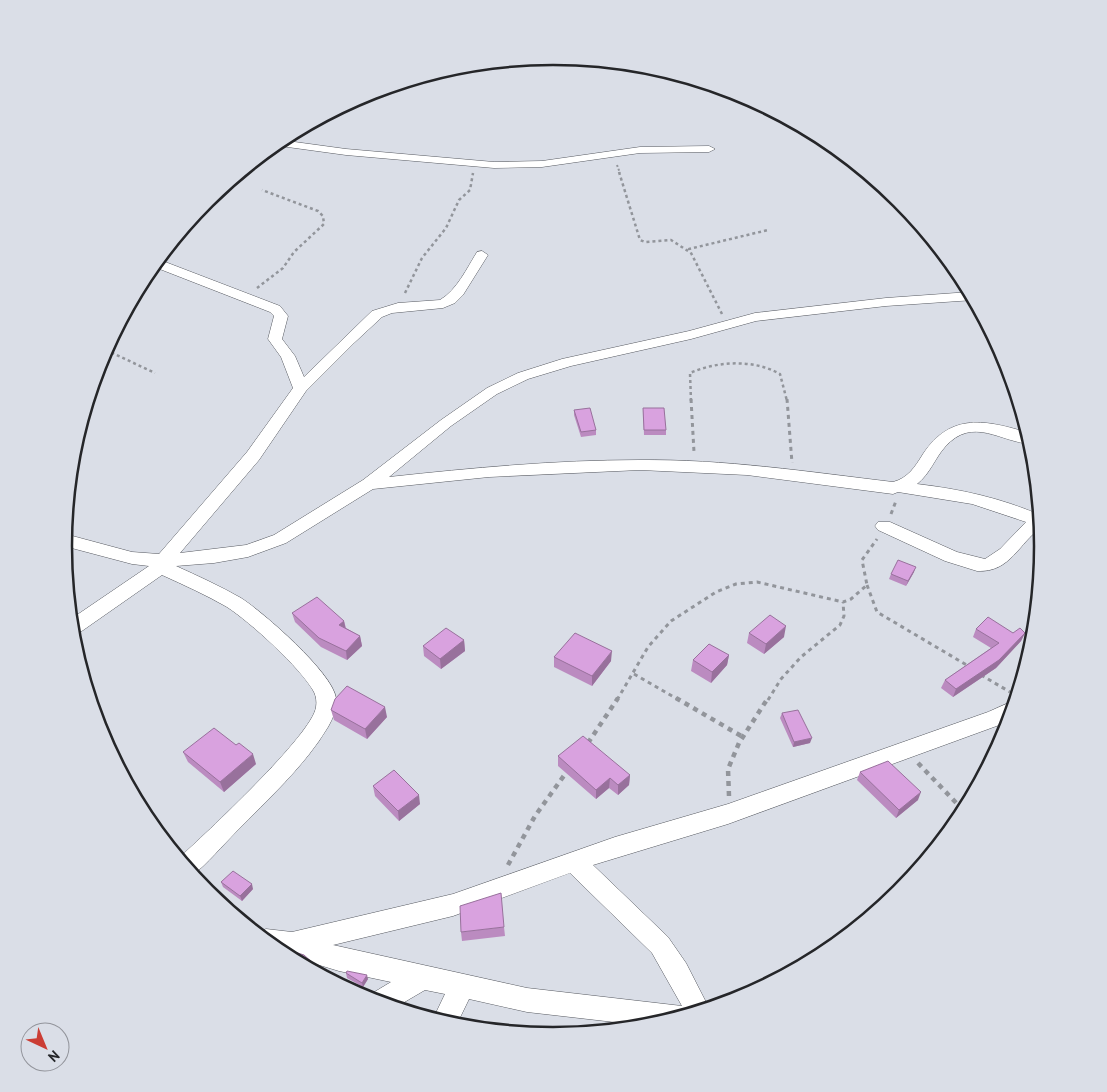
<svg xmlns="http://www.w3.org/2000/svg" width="1107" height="1092" font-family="'PT Sans',sans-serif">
  <rect width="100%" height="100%" fill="#dadee7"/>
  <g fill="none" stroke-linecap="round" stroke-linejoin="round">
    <defs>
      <path id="minor" d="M280 140 346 149 494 162 542 161 640 147 709 146 715 149 709 152 640 153 542 167 494 168 346 155 273 145Z
        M482 251 488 255 463 295 455 303 443 308 392 313 382 317 354 343 306 391 259 460 180 553 246 545 274 535 363 480 441 420 487 388 518 373 562 359 689 331 755 313 886 298 970 292 974 300 886 306 756 321 691 339 571 366 528 379 497 394 451 426 389 477C472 468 556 460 639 460 724 459 809 472 893 482 908 478 915 467 923 454 951 412 986 420 1029 433L1032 444C1001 443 973 415 945 447 935 458 930 474 917 484 960 489 1001 498 1040 515L1041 528C1019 542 1011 573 977 571L945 561 878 530 875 526 878 522H890L957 552 985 559 1000 549 1026 522 972 504 898 492 893 494 747 475 640 470 489 477 373 489 286 543 248 557 214 563 176 566C198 576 220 586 241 598 263 612 333 673 336 698 337 709 333 718 328 727 305 766 267 800 236 832 222 846 208 863 193 875L179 858C204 835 313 734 316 707 317 702 316 696 314 692 301 668 250 622 227 607 206 595 184 585 162 575L79 633 72 635 71 619 149 566 132 564 64 546 65 534 132 552 159 554 247 452 293 388 281 357 268 339 274 316 270 312 152 266 160 260 280 306 288 316 282 339 295 356 304 377 372 311 398 303 440 300C457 290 467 268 477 252Z
        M1013 701 1016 702 1010 720 1002 724 728 824 593 865 668 937 686 963 709 1008 649 1026 527 1012 469 999 456 1026 433 1019 445 994 425 990 396 1007 369 999 371 994 391 982 339 971 283 954 257 933 266 929 292 932 453 894 615 837 728 804 988 712ZM570 873 652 953 682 1006 527 988 333 945 453 916Z"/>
    </defs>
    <use href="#minor" stroke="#575a61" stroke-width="1"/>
    <path stroke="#92959b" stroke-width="2" stroke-dasharray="2 2" stroke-linecap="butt" d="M617 165 620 173"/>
    <path stroke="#92959b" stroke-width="2.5" stroke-dasharray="3 3" stroke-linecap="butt" d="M619 172 640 240 645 242 671 240 688 251
      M257 288 283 268 294 252 324 224 323 216 318 211 262 190
      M405 293 422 258 446 228 459 200 470 190 473 173
      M722 314 689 249 768 230
      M106 350 155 373
      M691 401 690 373C717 361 754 359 780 374L787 401"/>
    <path stroke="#92959b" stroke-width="3" stroke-dasharray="4 4" stroke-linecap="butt" d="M691 399 694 452
      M787 399 792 463
      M891 514 896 501
      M867 585 877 612 970 667
      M634 674 679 700
      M981 675 1010 692
      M617 700 648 647 671 621 716 592 736 584 757 582 843 602 851 599 867 585 862 560 877 539
      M768 700 781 679 801 657 840 625 844 616 843 602"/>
    <path stroke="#92959b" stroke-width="4.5" stroke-dasharray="5 5" stroke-linecap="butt" d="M676 698 743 737
      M588 743 618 698
      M918 763 964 811
      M729 796 728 769 739 743 768 698
      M508 865 535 816 568 770"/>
    <use href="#minor" fill="#fff" fill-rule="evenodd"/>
  </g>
  <path fill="#bb8bc0" d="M643 408 666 430V435H644Z
    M574 410 596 430V435L581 437 574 415Z
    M914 572 906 586 889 579 891 574Z
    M292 613 344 621 346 628 360 636 362 646 347 660 321 647 295 622Z
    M976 629 1013 633H1025L1021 641 996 668 953 697 941 688 945 680 991 648 973 637Z
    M749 633 784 637 764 654 747 643Z
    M464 640 465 651 441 669 424 656 423 646Z
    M729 655 727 665 711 683 691 671 693 660Z
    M554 657 611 661 592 686 554 667Z
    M331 710 387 717 367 739 334 720Z
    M782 713 810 743 793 747 780 718Z
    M183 752 256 764 224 792 188 762Z
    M558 756 630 775 629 785 618 795 609 788 596 799 558 766Z
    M860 772 918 800 896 818 857 780Z
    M373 786 420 804 399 821 375 796Z
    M221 882 253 889 242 901 223 887Z
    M504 927 505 936 462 941 461 932Z
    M346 973 368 979 363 987 347 978Z"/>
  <path fill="#98719c" d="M916 567 914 572 906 586 908 581Z
    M344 621 346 631 339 625Z
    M786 626 784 637 764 654 766 644Z
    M1025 633 1021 641 996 668 953 697 956 689Z
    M360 636 362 646 347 660 346 651Z
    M464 640 465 651 441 669 440 659Z
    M612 651 611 661 592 686V676Z
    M729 655 727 665 711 683 712 672Z
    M385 707 387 717 367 739 365 729Z
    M812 738 810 743 793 747 794 742Z
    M253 754 256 764 224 792 220 782Z
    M630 775 629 785 618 795V785Z
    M610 778 609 788 596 799V790Z
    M921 792 918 800 896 818 899 810Z
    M419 795 420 804 399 821 398 811Z
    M252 884 253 889 242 901 240 896Z
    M367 975 368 979 363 987 362 983Z"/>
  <path fill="#d9a2df" stroke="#98719c" d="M590 408 596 430 581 432 574 410Z
    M643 408H664L666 430H644Z
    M898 560 916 567 908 581 891 574Z
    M317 597 344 621 339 625 360 636 346 651 319 638 292 613Z
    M770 615 786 626 766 644 749 633Z
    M988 617 1013 633 1020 628 1025 633 999 660 956 689 945 680 999 643 976 629Z
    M446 628 464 640 440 659 423 646Z
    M575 633 612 651 592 676 554 657Z
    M709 644 729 655 712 672 693 660Z
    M347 686 385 707 365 729 331 710 335 699Z
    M798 710 812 738 794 742 782 713Z
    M214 728 236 745 239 743 253 754 220 782 183 752Z
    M583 736 630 775 618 785 610 778 596 790 558 756Z
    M888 761 921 792 899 810 860 772Z
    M394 770 419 795 398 811 373 786Z
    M233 871 252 884 240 896 221 882Z
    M501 893 504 927 461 932 460 906Z
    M285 949 304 955 324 973 322 975 280 952Z
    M347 971 367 975 362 983 346 973Z"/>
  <path d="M0 0H1107V1092H0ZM72 546a481 481 0 1 1 962 0a481 481 0 1 1-962 0Z" fill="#dadee7" fill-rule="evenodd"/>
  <path fill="none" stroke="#252629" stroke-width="2.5" d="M72 546a481 481 0 1 1 962 0a481 481 0 1 1-962 0Z"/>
  <g transform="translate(45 1047) rotate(136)"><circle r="24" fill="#dadee7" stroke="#92949b"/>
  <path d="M0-4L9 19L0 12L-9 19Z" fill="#cb3d34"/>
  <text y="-8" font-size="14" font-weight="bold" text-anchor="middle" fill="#252629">N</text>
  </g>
</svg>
